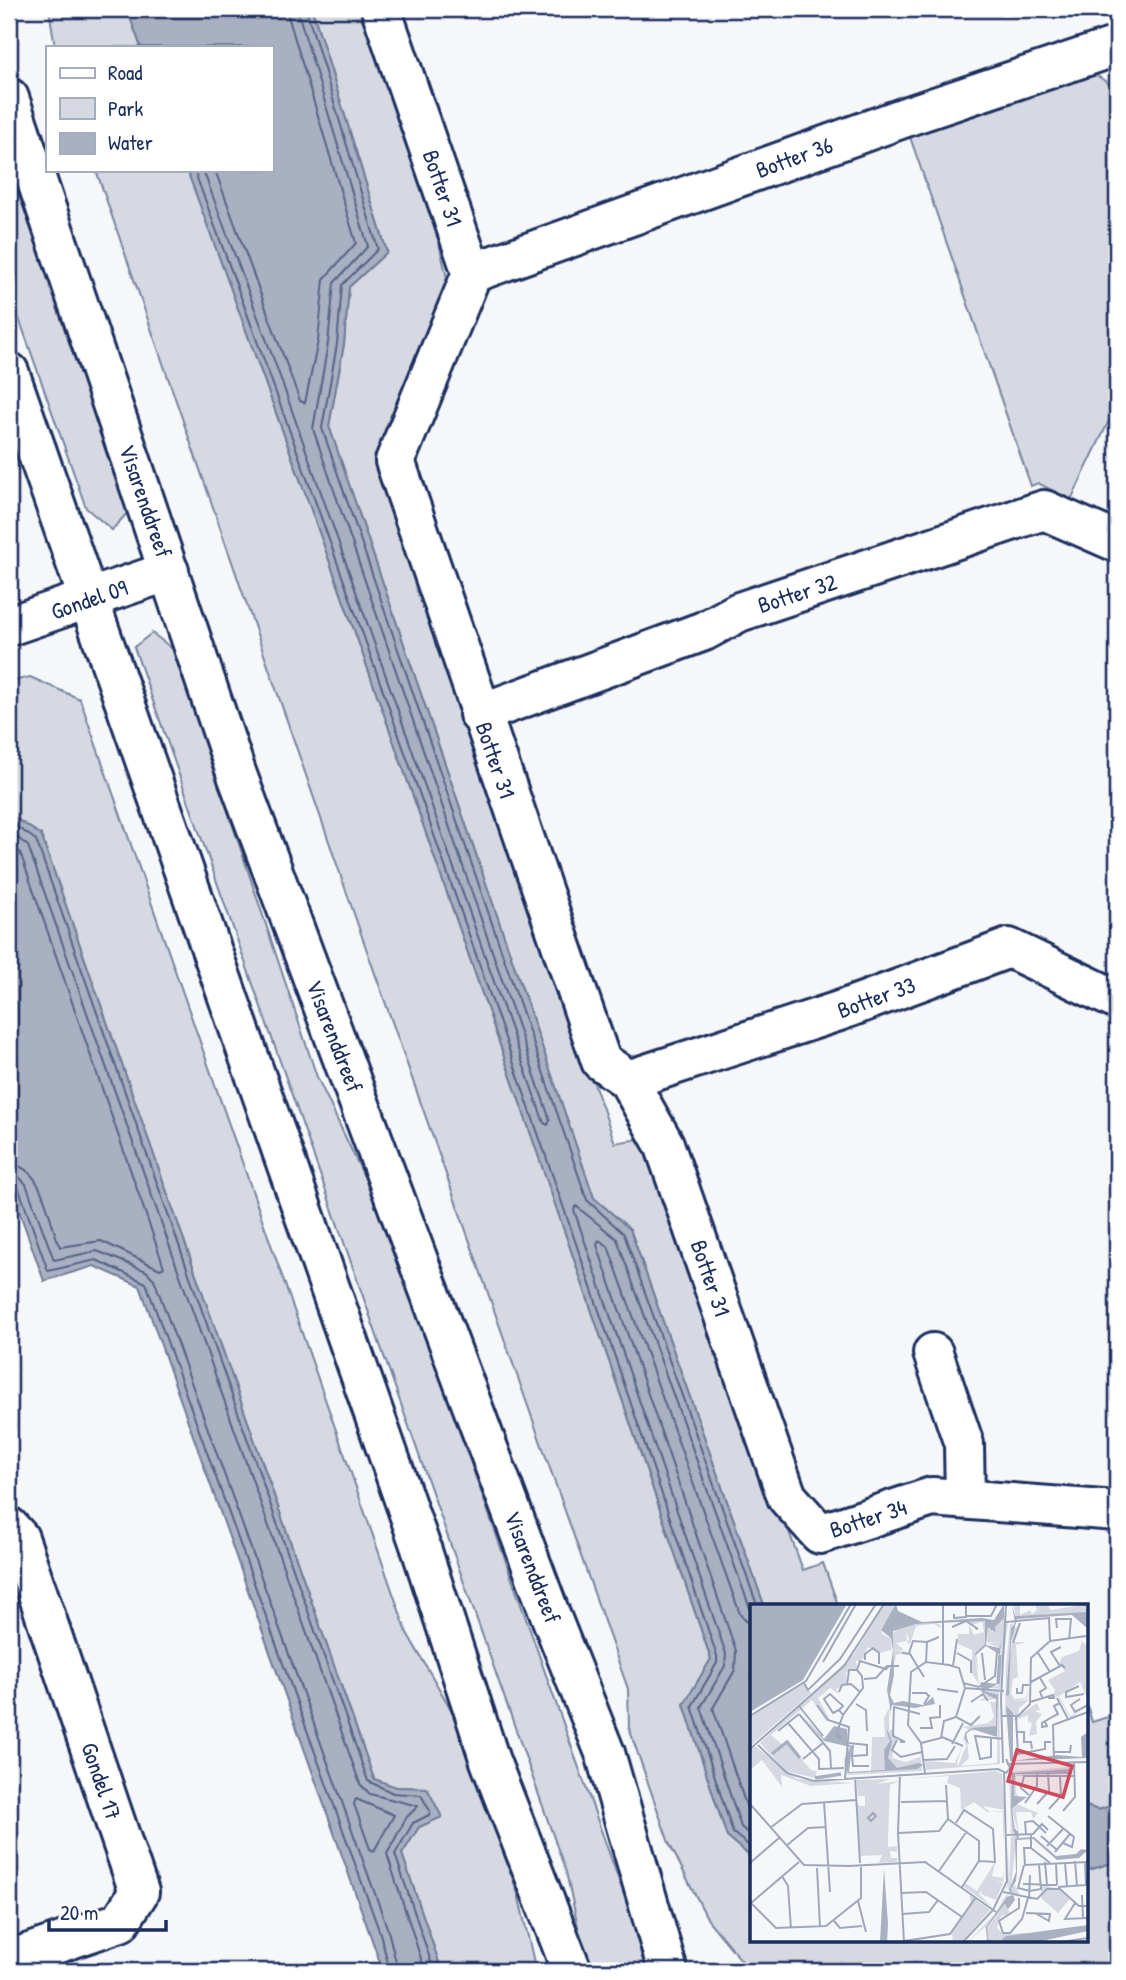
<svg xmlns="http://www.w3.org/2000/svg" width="1126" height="1980" font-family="'Patrick Hand',sans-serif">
  <rect width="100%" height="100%" fill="#f6f7f9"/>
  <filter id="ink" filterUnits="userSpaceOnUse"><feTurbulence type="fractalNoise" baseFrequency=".0143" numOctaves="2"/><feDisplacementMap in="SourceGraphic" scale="14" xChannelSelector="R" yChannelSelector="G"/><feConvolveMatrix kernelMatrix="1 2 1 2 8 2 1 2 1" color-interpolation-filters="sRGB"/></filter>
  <g filter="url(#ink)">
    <path fill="#d6d9e2" stroke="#7884a0" stroke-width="2" d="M49 9H127L141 47H55Z
      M312 9H362L420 160 447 278 416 376 387 495 615 1143 645 1138 803 1570 823 1563 838 1605H764L630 1229 594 1198 329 426 344 344 349 287 387 252Z
      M1096 75 1117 89V404L1071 500 1038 483 1031 486 910 137Z
      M9 166 129 511 112 530 86 508 9 290Z
      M96 170H187C370 663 541 1161 711 1659L684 1704 727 1837 751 1857 752 1940H1086V1871L1117 1861V1971H750L708 1920 669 1843 629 1728 628 1689 360 931Z
      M152 633 174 650 317 1077 385 1221 651 1971H593L582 1945 566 1872 134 647Z
      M30 677 80 699 407 1633 456 1718 518 1894 536 1971H442L402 1854 419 1827 441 1817 426 1788 396 1787 374 1779 41 835 9 814V682Z
      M1086 1702 1092 1722 1117 1714V1804L1098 1810 1086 1806Z"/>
    <path fill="#a9b0c1" stroke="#707c99" stroke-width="2" d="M127 9H312L387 252 349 287 344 344 329 426 594 1198 630 1229 764 1605H752L751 1857 727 1837 684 1704 711 1659C541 1161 370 663 187 170H271V47H141Z
      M9 814 41 835 374 1779 396 1787 427 1788 442 1817 419 1827 402 1854 442 1971H383L140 1286 94 1266 44 1281 9 1182Z
      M1117 1804V1861L1086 1871V1806L1098 1810Z"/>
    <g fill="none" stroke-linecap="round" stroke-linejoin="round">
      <path stroke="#546386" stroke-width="2" d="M306 9 378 249 342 285 337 344 322 428 587 1200 624 1234 757 1605
        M194 170C377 662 548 1159 717 1656V1663L692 1706 733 1833 752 1848
        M203 170 278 371 544 1123 548 1125 550 1120 313 429 328 343 334 283 368 246 297 9
        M215 170 300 401 305 403 318 341 324 279 356 243 286 9
        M9 821 36 840 368 1781 393 1793 421 1795 430 1811 429 1815 413 1823 395 1854 434 1971
        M9 831 28 846 360 1784 370 1794 418 1806 406 1818 387 1854 425 1971
        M9 844 20 852 164 1267 160 1269 101 1241 60 1247C48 1221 45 1166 9 1164
        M9 1175 19 1177 26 1184 54 1260 97 1251 146 1271 154 1279 388 1930 398 1971
        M9 1184 19 1189 48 1271 96 1260 146 1283 380 1933 390 1971
        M752 1614 617 1239 576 1206 574 1210 726 1654 725 1666 701 1707 741 1827 752 1837
        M752 1628 740 1614 608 1246 599 1240 597 1245 736 1651 735 1670 713 1708 752 1823
        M356 1799 394 1815 374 1851 370 1849 354 1804Z"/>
      <defs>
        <path id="minor" d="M381 9 472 273 395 461 601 1061 628 1080 664 1144 787 1497 820 1534 932 1497 1117 1511
          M472 273 911 115 1111 48 1117 51
          M9 626 169 571
          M479 714 704 631 739 612 1044 510 1117 542
          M628 1080 839 1011 1009 948 1117 1000
          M933 1353 964 1444 965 1499
          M9 1527 19 1538 139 1892 120 1922 9 1960"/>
        <path id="major" d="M9 98 237 775 551 1617 605 1753 668 1971
          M9 372 420 1545 490 1761 572 1971"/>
      </defs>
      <use href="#minor" stroke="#1b2f5e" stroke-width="44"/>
      <use href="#major" stroke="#1b2f5e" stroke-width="44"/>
      <use href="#minor" stroke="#fff" stroke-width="38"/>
      <use href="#major" stroke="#fff" stroke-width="38"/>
    </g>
  </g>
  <g text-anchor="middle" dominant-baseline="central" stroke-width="6" stroke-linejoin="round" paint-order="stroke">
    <g font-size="23" fill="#1b2f5e" stroke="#fff">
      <text transform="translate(794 157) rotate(-20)">Botter 36</text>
      <text transform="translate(443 188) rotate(71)">Botter 31</text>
      <text transform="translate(146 501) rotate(71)">Visarenddreef</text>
      <text transform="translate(797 593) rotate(-18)">Botter 32</text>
      <text transform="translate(89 599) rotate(-19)">Gondel 09</text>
      <text transform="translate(496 760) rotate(71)">Botter 31</text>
      <text transform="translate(876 997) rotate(-20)">Botter 33</text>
      <text transform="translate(335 1036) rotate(69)">Visarenddreef</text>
      <text transform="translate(711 1278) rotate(71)">Botter 31</text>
      <text transform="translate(868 1518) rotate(-18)">Botter 34</text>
      <text transform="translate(533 1567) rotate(69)">Visarenddreef</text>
      <text transform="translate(102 1781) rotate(71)">Gondel 17</text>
    </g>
  </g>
  <g transform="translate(750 1604)">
    <rect width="338" height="338" fill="#f6f7f9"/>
    <path d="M134 0H146L140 15 144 20 131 24 132 30 141 34 142 61 141 46 129 49 118 43 113 55 106 57 107 65 96 68 97 80 86 85 89 90 80 84 68 94 80 116 76 117 62 96 21 131 33 141 37 138 61 166 67 167 66 173 93 171 69 175 36 167 10 139 104 50ZM264 0H270V11L280 6 282 10 287 6 285 0H297L301 6 338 0V9L265 12ZM254 14 258 19 250 85 234 83 248 82 251 44 237 39H251L237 38 238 22 243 23 242 27 246 29 245 22ZM219 17 234 16 237 22 235 40 225 49 229 81 222 69V46L208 40V30H219V20L224 31 234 28 232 18 222 21ZM187 19 191 22V34V24L184 20 166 22 160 40 157 39 159 35 156 28 157 37 146 39 154 46H146L158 48 146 51 144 61 143 30 149 21ZM265 19 261 24 256 90 263 26 270 20 264 38H275L266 41 268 73 263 75 261 89 264 95 276 94 279 82 277 95 263 97 279 96 269 104 268 111 262 112 258 105 260 111 255 110 256 62 260 20ZM338 33V96L330 78 309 92 320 112 330 107 321 114 319 112 308 92 303 94 305 86 298 76 315 67 309 60 312 53 329 47 332 36 335 41ZM53 80 61 89 0 142V113ZM230 86 249 88 250 160 176 166 175 157 205 159 212 143 207 159 208 162 216 142 213 133 218 125 212 123 238 119 244 113 240 98H246V122L216 128 219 154 211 162 247 159 248 91 239 89 246 95 239 96 235 90 238 96 229 97 234 94ZM287 99 290 106 285 107 292 110 286 118 287 130 279 132 282 119 278 118V111L260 118ZM140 102 138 127 143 125 146 135 142 154 156 158 170 153V149L172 167 98 171 95 168 94 156 99 142 96 168H121L122 133H135L134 114ZM5 142 47 175 104 179 61 182 31 171 32 183 12 156 0 166V146ZM319 163 322 164 323 170 266 172V189L270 195 264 191 265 170 320 165 262 169 264 199 288 209 283 215 281 208H266L269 230 261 204 267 230 261 229 259 168ZM246 167 252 170 255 206 233 202 240 208 255 207 253 240V208H237L224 198 211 206 210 184 197 179 199 172 152 175ZM140 175 126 180 149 177 140 181 138 233V243L147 242V248L140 247 141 254H147V249V258L129 259 132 251 110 252 106 193 109 202H115V192H108L106 176ZM267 231 261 282 265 281 270 292 278 294 259 290 258 282 255 287 257 281H259L257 280 258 243 259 280 261 233ZM246 256 242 272 253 274 254 266V272L253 278 245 276 253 279 246 296 231 290 232 286 229 290 242 303 214 283 215 279 227 287ZM291 280 310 286 320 295 308 309 291 294ZM219 290 240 306 212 338H203L202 329 221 298ZM256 291 262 292 257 293 238 323 256 299 260 310 251 312 247 324 253 330 278 329 245 338 238 336 235 323 218 338 245 310Z" fill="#d6d9e2"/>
    <path d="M0 0H97L53 76 0 108ZM146 0 148 7 172 18 232 14 244 16 254 0V14L245 23 246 29 238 23 236 41 249 44 251 40 250 51 236 42 226 51 230 78 248 80 234 87 248 91 247 133 222 125 216 130 219 141 215 135V129L222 124 246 122V95L232 88 225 49 235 40V17L166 20 143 27 144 71 140 91 144 99 153 97 173 101 183 93 185 100 165 104 142 101 138 127 142 138 138 154 147 164 169 159 173 161 167 165 99 169 97 168 95 156 100 143 74 137 52 111 74 135 84 122 97 125V140L102 142 99 168 135 166 134 146 140 137 137 129 141 109 137 86 143 47 141 34 131 26ZM262 0 265 12 338 8V25L322 11 267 15 261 38 259 91 256 92 261 24 265 20ZM256 102 263 109V157L307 151 332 153 331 133 338 128V154L260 157ZM321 165 322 170H265L264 192 277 193 262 204 264 225 268 227 269 234 284 233 306 252 326 250 331 245 338 246 329 254 307 256 283 235 267 236V268L266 277 261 285 265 296 258 305 255 300 237 323 238 335 245 338H226L237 336 236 323 257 293 263 291 259 286 266 268 265 235 267 234 263 226 261 205 262 169ZM134 264 138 320 137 338H130ZM338 321V327L287 338H249L256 332Z" fill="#a9b0c1"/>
    <path fill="none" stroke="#a9b0c1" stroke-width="3.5" d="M248 80 250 51M22 150 37 138 50 154M65 174 91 170"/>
    <path fill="none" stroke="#9ea7bb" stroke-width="2" d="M204 10V14L216 13V0M216 12H241L247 0M202 23 216 17 228 25 225 24M307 24 306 15H321L319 36M300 37 336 32M263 39 270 19M152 49 160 50 174 73M159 49 163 37 177 38M207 49 221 57V69M232 49 235 76M288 49 300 68M115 56V50L123 44 129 49V60M73 58 106 0M176 58 177 38 189 33M193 60V0M203 62 207 35M310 62 301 48 311 43M107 66 110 57 136 65 139 62M290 74 296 84 290 88 292 93M114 75 126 74 137 62H149M281 78 312 61 315 64M54 79 58 86 90 55 126 0M213 79 229 83 245 72 247 48M97 81 99 66H107L112 72M329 82 316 88V93L334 90M215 84 206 113 221 121 230 112M267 84V89H272L273 81H279M187 85 208 88M89 88 92 81 101 80 110 88M162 89H176L179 92 174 100M307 94 318 115M330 95 321 101 325 108 338 101M221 98 233 90 238 97M280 98 303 91 304 94H298M106 100 116 106 117 127M67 101 78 116 99 123 95 175M49 102 73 132M89 106 83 109 74 95 80 90 93 102 89 106 93 111M49 110 80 147 81 164M0 112 56 77 101 0M251 112H268L280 100 281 54 300 37 299 14 256 18M266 113 268 150 295 145V138H301M295 118 297 122 292 123V119L304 112 308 110 304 102 310 99M38 119 69 155V165L94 164M170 124H182L180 114 190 113V101M28 127 49 110M87 128 91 135 86 131 93 111 113 84 112 72M267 128H274V138H281L282 145M192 133 213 142M241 135V153L230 155 225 132 253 135M147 136 142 146 151 153 172 148M150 138H155L143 132 144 103 170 110M99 139 117 141V151L102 152 103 141M171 139 191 134 194 117 206 113M202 140 213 119M8 141 37 169 64 177 248 165 256 169 260 164 256 155M0 145 94 62 134 0M304 148H320L321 141M102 152 103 162H119M53 155 73 139M173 156 197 155 205 142M304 158 303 121 338 108M253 159 251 95 256 0M257 160 338 158M150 170 148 229 154 338M175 170 171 139 158 121 161 68 176 58 199 61 209 64 215 84 254 87M105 173 110 259M196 181 198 215 229 237V257L212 283M279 191 271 184 274 172H324M74 198 80 288M151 198 197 197M275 199 287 182V170M0 200 54 261 100 262M287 200 299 187 298 169M299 205 311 192 310 173M313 207 325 193 324 158M123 209 126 212 121 217 118 214ZM298 212 324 233 322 243 313 239M206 219 214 206 243 225 245 258 229 257M20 224 52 200 106 196M148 229 189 227 198 215M276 230 275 218 283 217 296 229M281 230V244L300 259M257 231 283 230 292 220 298 226M291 232 307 246M36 242 58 224 76 223M297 242 314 224M281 244H274L275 261 338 258M305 248 320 230M325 257 327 282M295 258 297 281M335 258 336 281M0 259 29 234M306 259 307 281M315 259 317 282M274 261 268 284 280 287 291 285 289 261M98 262 175 258 246 308M67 264 70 323M189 267 217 227M32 272 38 282 41 325M273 280 307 281M308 283 336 281M253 288 287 295 297 285H310L329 302H338M151 289 176 288 212 313M332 291 333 314M269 294V304L249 317 253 329H260L272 315 278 294M279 295 280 271M108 297 116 328M0 298 26 324 76 322 111 294V263M1 299 49 258M325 299 315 315 338 314M276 309 300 310 299 317 285 309M152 310 179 308 188 296M84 317 90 324 112 322M154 337 200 330 226 293M213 338 243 306 257 277 254 168M311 338 338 334"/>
    <path fill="#d1495b" fill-opacity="0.15" stroke="#d1495b" stroke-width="3.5" d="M267 146 322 162 313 193 258 177Z"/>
    <rect width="338" height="338" fill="none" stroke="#1b2f5e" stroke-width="3.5"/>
  </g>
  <rect width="1126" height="1980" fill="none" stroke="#fff" stroke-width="35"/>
  <rect x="18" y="18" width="1091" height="1945" fill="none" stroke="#1b2f5e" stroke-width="2.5" filter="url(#ink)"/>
  <rect x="46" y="46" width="228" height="126" fill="#ffffff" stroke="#a4acbf" stroke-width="2"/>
  <rect x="60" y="68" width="35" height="10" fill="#ffffff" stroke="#a4acbf" stroke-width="2"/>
  <text x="108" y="80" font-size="21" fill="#1b2f5e">Road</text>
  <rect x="60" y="98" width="35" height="21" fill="#d6d9e2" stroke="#a4acbf" stroke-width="2"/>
  <text x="108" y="116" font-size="21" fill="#1b2f5e">Park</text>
  <rect x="60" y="133" width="35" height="21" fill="#a9b0c1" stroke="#a4acbf" stroke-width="2"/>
  <text x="108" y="150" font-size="21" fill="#1b2f5e">Water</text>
  <path d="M49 1920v10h117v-10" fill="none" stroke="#1b2f5e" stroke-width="3.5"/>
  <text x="60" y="1920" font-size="21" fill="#1b2f5e" stroke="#ffffff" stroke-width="5" paint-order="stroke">20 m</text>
</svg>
